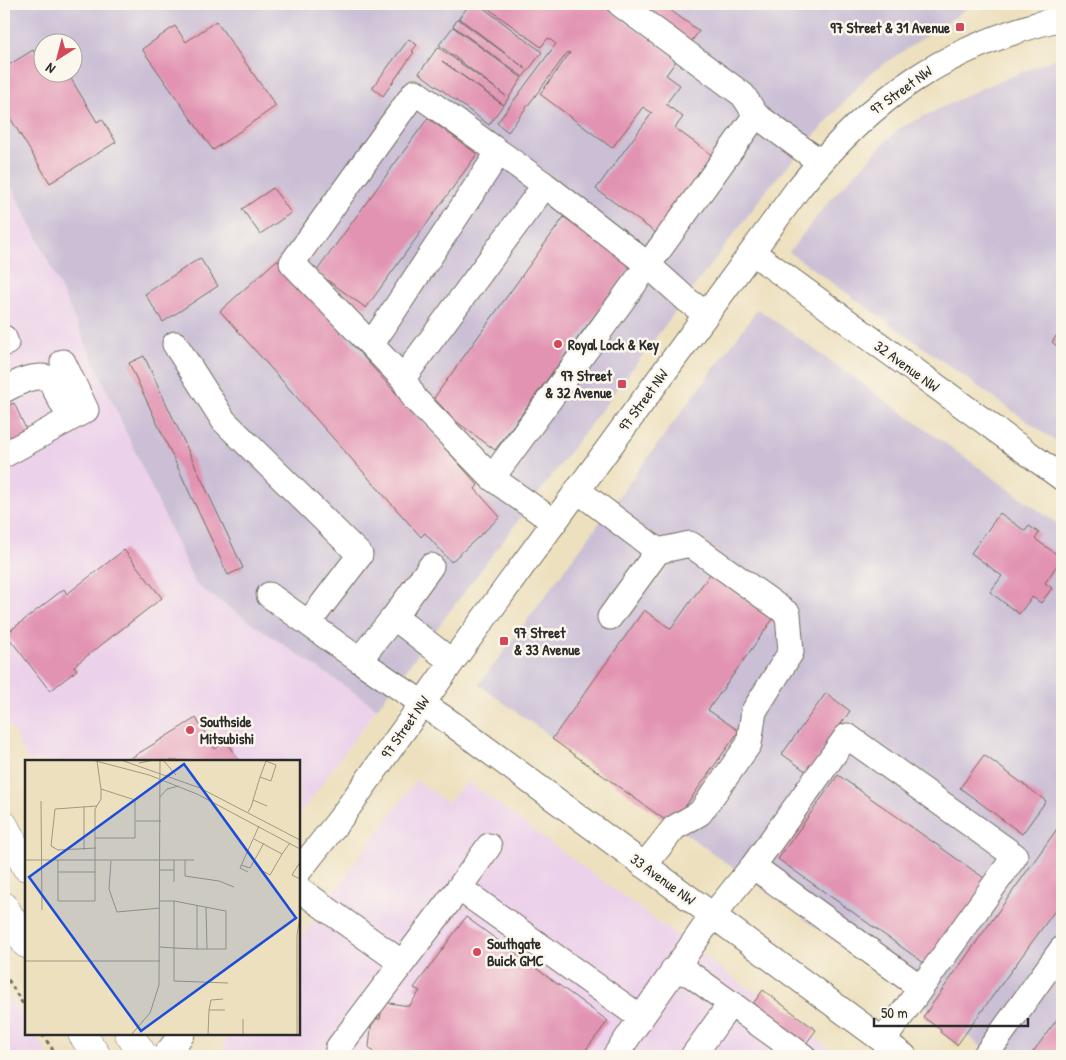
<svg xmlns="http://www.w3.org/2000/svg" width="1066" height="1060" font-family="'Patrick Hand',sans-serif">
  <rect width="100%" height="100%" fill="#fbf7ec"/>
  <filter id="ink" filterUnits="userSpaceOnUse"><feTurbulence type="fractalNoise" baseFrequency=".02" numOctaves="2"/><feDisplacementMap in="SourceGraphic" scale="10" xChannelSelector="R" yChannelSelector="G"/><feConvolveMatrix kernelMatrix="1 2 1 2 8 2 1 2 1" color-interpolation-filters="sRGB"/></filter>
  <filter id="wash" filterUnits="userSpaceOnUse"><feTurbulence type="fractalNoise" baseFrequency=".0096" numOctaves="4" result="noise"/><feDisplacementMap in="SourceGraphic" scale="20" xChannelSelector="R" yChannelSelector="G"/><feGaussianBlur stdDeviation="1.12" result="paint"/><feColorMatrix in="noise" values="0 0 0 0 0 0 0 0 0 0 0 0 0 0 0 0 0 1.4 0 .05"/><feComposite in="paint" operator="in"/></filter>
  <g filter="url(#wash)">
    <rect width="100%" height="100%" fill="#ede0be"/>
    <path fill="#ecd1ea" d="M4 173 33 228 196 585 377 708 299 815V761H28L4 713Z
      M416 780 448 803 467 781 840 1056H224V1043L231 1034H299V940Z
      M4 990 26 1022V1034H34L50 1056H4Z"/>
    <path fill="#cbbfd5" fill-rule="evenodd" d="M15 4H974L869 74 770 186 377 708 196 585 33 228 4 173V11ZM42 42H72V72H42Z
      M1062 56V446L789 252 830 200 898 129 980 89Z
      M758 309 1062 527V1056H995L479 685Z"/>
    <g id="blocks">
      <path fill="#e293b2" d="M470 4H478L542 52 523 77 453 26 458 19 526 69 459 18Z
        M482 4H601L677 60 666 75 680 85 666 104 683 117 675 128 713 156 656 233 596 189 652 113 643 107 612 148 540 94 570 53 568 52 508 132 497 123 556 44 548 38 541 47Z
        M632 4H662L699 31 689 45Z
        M216 21 276 106 213 150 142 49 175 26 186 42Z
        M453 27 522 78 504 105 442 61 503 105 489 125 419 73 438 47 506 96 439 45Z
        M409 39 417 45 412 51 414 52 383 96 372 88Z
        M33 50 38 59 42 57V72H67L97 122 102 119 116 142 50 183 4 108V68Z
        M428 118 477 154 366 308 316 272Z
        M273 188 291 213 260 234 242 209Z
        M564 217 632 265 495 450 453 419 434 398Z
        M200 258 218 286 163 322 145 294Z
        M277 260 478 485 475 489 500 517 451 562 425 533 421 537 220 311Z
        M1062 328V350L1052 342Z
        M144 356 243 568 228 575 129 363Z
        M14 403 30 438 4 450V407Z
        M1000 513 1025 531 1029 526 1039 533 1035 539 1062 558 1045 583 1052 588 1041 603 1032 597 1019 614 990 592 1002 576 971 553Z
        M124 550 162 598 74 666 77 670 50 691 6 634 64 589 67 594Z
        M710 574 773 619 708 710 739 731 672 825 552 739 644 610 671 629Z
        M826 693 850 711 807 772 782 754Z
        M196 718 215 749 227 741 239 761H126Z
        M984 755 1046 801 1022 834 960 788Z
        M838 775 991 883 931 968 778 859Z
        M1062 822V901L957 1045 940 1032 941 1030 923 1017Z
        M466 917 608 1021 581 1056H376L369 1047 372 1018 380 1019 383 1002 409 1006 420 991 414 988Z
        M763 990 816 1030 802 1049 749 1009Z
        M1062 1012V1056H1030L1061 1014Z"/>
    </g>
  </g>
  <g filter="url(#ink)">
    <use href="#blocks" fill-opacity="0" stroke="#6f6a5e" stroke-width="1"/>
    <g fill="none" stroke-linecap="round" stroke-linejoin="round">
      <defs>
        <path id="minor" d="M620 4 743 95 756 115 648 265 687 300 706 314
          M756 115 820 162
          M752 252 1062 478
          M4 338 6 343
          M175 344 224 421 360 555 309 622
          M371 345 499 152
          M403 378 545 185 415 92 292 263 403 378 415 399 492 478 554 522
          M4 390C19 382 32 374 49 378L70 418
          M4 455 86 410 63 362
          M492 478 648 265 545 185
          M577 490 658 551 690 544 788 614 791 652 754 711 749 744 700 813 674 828 644 866
          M431 566 394 617 452 662
          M269 595 359 660 394 617
          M610 617 658 551
          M359 660 451 723 904 1056
          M753 866 921 988
          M299 871 340 819 452 662 798 189C873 96 946 46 1062 18
          M459 888 489 846
          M299 889 402 963
          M673 970 690 974 803 1056
          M641 1018 713 915 753 866 847 736 1015 856 883 1041
          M165 1056 182 1034
          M338 1056V1048L459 888 641 1018 615 1056
          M693 1056 731 1003
          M985 1056 1062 949"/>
        <path id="major" d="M4 825 26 867
          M4 906 26 944
          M82 1034 97 1056
          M129 1034 144 1056"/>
      </defs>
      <use href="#minor" stroke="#6f6a5e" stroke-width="27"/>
      <use href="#major" stroke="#6f6a5e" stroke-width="29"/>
      <path stroke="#6f6a5e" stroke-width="3" stroke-dasharray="4 4" stroke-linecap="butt" d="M4 973 26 1009
        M42 1034 57 1056"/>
      <use href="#minor" stroke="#fff" stroke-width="25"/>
      <use href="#major" stroke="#fff" stroke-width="28"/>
    </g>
  </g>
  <g fill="#d1495b" stroke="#fbf7ec" stroke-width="2">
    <rect x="955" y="22" width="10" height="10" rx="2.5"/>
    <circle cx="558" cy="344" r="5"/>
    <rect x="617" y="379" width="10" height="10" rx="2.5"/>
    <rect x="499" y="636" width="10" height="10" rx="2.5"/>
    <circle cx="190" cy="730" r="5"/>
    <circle cx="477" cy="952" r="5"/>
  </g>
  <g text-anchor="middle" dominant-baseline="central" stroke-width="5" stroke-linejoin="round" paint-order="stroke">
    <g font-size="15" font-weight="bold" fill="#2b2b2b" stroke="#fbf7ec" text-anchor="start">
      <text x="950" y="27" text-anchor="end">97 Street &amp; 31 Avenue</text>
      <text x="568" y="344">Royal Lock &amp; Key</text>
      <text x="612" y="375" text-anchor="end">97 Street<tspan x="612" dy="17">&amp; 32 Avenue</tspan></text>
      <text x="514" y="632">97 Street<tspan x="514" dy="17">&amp; 33 Avenue</tspan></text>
      <text x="200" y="721">Southside<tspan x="200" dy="17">Mitsubishi</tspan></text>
      <text x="487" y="943">Southgate<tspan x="487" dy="17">Buick GMC</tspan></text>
    </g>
    <g font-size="15" fill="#2b2b2b" stroke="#fbf7ec">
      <text transform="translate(901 90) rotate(-36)">97 Street NW</text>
      <text transform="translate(907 366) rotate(36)">32 Avenue NW</text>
      <text transform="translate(643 400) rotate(-54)">97 Street NW</text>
      <text transform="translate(405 727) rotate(-55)">97 Street NW</text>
      <text transform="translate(663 879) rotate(36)">33 Avenue NW</text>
    </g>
  </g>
  <g transform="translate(25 760)">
    <rect width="275" height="275" fill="#ede0be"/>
    <path fill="none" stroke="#9f9883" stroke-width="1" d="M67 0 124 15 172 34 275 89M96 0 175 28 275 80M138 0 151 15M72 1 76 29V39L70 49V78H110V40L76 29M114 3 129 0M135 37 142 29 154 26M228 40 242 46M16 41 17 150M59 46V90M223 52 226 47 235 17 241 1 251 5 246 21 235 17M111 61H136M229 79 257 94 265 83M71 88 33 90 26 86 30 49 72 46M0 100H149M33 100V141H70V78M160 100V116L194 121 209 127M86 101 84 129 92 152 135 148M275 102 267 115 275 119M216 105 225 108 239 83M234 109 245 115 257 94M135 110H149V122M149 110V100H169M33 112H70M223 112 215 108 234 66M135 141H149L201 151V189H172V146M149 141V188L172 189M181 147 182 189M135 187 149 188V221L203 223M0 201H135M184 250 186 240 198 239M218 259V275M106 275 125 253 134 225 135 0M183 275 184 250H200M272 275V175L275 156"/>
    <path fill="#1d4ed8" fill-opacity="0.15" stroke="#1d4ed8" stroke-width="2.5" d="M159 4 271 158 116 271 4 117Z"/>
    <rect width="275" height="275" fill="none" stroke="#2b2b2b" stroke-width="2.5"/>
  </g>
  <rect width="1066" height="1060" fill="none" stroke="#fbf7ec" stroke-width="20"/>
  <g transform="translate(58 58) rotate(216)"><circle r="24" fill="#fbf7ec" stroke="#a8a59f"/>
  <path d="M0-4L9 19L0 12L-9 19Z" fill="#d1495b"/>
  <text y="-8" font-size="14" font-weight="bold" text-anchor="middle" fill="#2b2b2b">N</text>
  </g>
  <path d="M874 1018v8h154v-8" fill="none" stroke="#2b2b2b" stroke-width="2.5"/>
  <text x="881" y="1018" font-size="15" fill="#2b2b2b" stroke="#fbf7ec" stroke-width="4" paint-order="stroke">50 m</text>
</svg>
